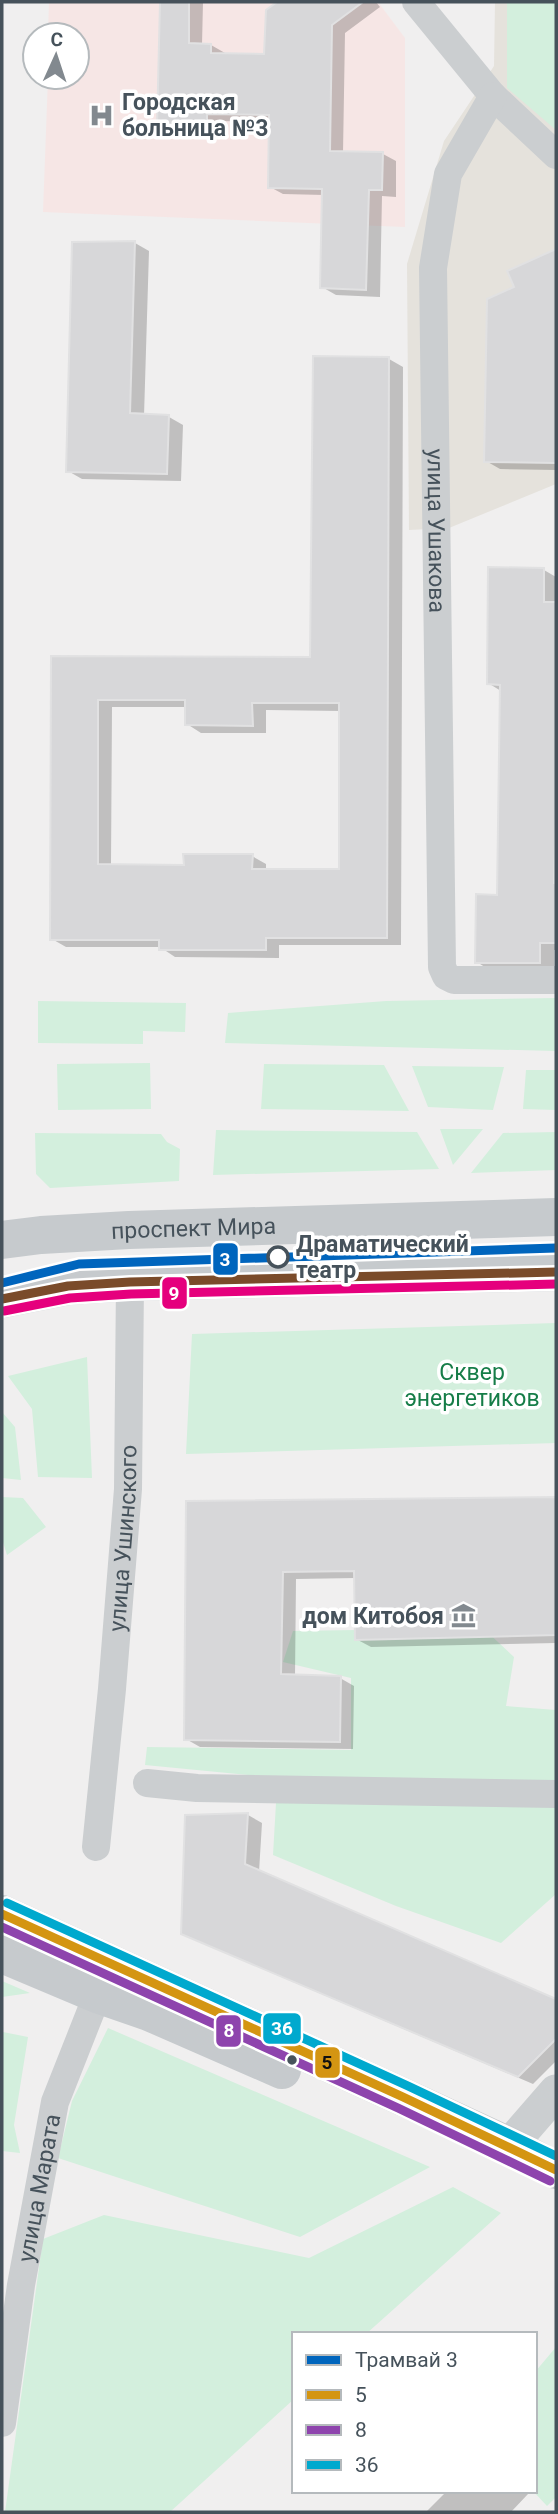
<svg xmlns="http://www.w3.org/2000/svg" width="558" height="2514" font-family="Roboto,sans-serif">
  <rect width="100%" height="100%" fill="#f0efef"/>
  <path fill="#e5e2dc" d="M495 2H556V484L449 528 409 530 407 264 444 141 494 66Z"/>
  <path fill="#f6e6e5" d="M49 2H160L157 126 207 127V114L269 115 268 188 382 190 383 152 330 151 332 25 363 2H378L405 38V227L43 212 48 77H77V35H48Z
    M189 2H277L266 10 264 54 211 53V44L189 43Z"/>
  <path fill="#d3efdd" d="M507 2H556V130L507 88Z
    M556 998V1051L225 1043 228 1013 386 1001Z
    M38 1001 186 1003 185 1032 143 1031V1044L38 1043Z
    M150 1063 151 1109 58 1110 57 1064Z
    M264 1064 384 1065 409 1111 261 1109Z
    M412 1066 504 1067 493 1110 428 1107Z
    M526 1070H556V1110L523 1109Z
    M440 1129H483L453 1165Z
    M216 1130 417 1132 439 1169 213 1175Z
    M556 1132V1170L471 1173 503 1133Z
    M35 1133 161 1134 167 1142 180 1149 179 1181 50 1188 36 1174Z
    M556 1323V1443L186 1454 192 1334Z
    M87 1357 92 1478 38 1477 32 1409 8 1376Z
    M2 1412 15 1427 21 1480 2 1478Z
    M2 1497 23 1498 46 1527 7 1555 2 1539Z
    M483 1628 514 1657 506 1706 556 1710V1783L270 1777 145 1765 147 1747 351 1750V1678L283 1662 293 1631Z
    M276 1803 556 1804V1894L501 1943 396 1906 273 1855Z
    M2 1981 30 1993 2 1997 3 2032 28 2037 14 2125 20 2153 2 2151Z
    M108 2028 430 2167 300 2237 58 2158 72 2101Z
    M453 2187 501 2213 366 2334H294V2399L170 2512H5L43 2239 104 2215 309 2258Z
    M556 2347V2497L547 2506 533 2491H535V2372Z"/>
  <path fill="#0003" fill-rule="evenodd" d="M161 2H203L202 45H211L225 53 266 56 267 11 279 2H376L380 7 345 33 343 153 383 154 396 161V197L382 196 380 297 336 295 322 287 324 195 283 194 270 187 271 122 220 121V134L173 133 159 126Z
    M135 243 149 251 144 416 169 417 183 425 181 481 82 479 68 471Z
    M556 251V470L500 469 486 461 517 288Z
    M389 359 403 367 401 945H279V958L175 957 160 947H66L52 939 53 658 312 659ZM112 707H187V724L201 733H266V710L341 711V871H266V864L252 856 185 867 111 866Z
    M544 570 556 577V950H554V971H491L477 962 498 897 501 691 488 683Z
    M556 1498V1643L371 1647 356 1639V1578L296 1579 295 1677 340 1678 354 1686 353 1749 200 1747 186 1739 188 1502Z
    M248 1815 262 1823 259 1872 556 2001V2061L533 2084 197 1941 183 1933Z
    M447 2491H525L528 2494 511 2512H426Z"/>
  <path fill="#d7d7d9" stroke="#e1e1e2" stroke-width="2" fill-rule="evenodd" d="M160 2H189V43L211 44V53L264 54 266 10 277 2H363L332 25 330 151 383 152 382 190H369L366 290 320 288 322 189 268 188 269 115 207 114V128L157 127Z
    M135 241 130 413 169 415 167 474 66 472 72 242Z
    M556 249V463L484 462 487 299 514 287 507 271Z
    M313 356 389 357 387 938H266V950H159V940H50L51 656 310 657ZM98 700H185V725L253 726 252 703H339V869H252L253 854H183L184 865 98 864Z
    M488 567 544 568V602H556V803L554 883H556V943H540V963H475L476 894 497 895 500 685 487 684Z
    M556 1497V1635L355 1640 354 1571 283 1572 281 1674 341 1676 340 1742 184 1740 186 1501Z
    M248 1813 245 1864 556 1999V2039L518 2077 181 1934 185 1815Z"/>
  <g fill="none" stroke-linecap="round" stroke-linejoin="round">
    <g stroke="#cbced0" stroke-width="28">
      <path d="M416 2 493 96 556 155"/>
      <path id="s1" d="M493 96 448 174 433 268 442 967 446 976 454 980H556"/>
      <path d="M147 1783 197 1788 556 1794"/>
      <path id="s2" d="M96 1847 112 1689 128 1489 130 1282"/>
      <path id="s3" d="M2 2423 21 2285 55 2102 104 1978"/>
    </g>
    <path stroke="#cbced0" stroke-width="35" d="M509 2146 556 2092"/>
    <g stroke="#c6cacd" stroke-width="38">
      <path id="s4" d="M2 1240 41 1235 129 1230 556 1217"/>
      <path d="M2 1299 68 1286 130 1282 556 1272"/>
      <path d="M2 1914 403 2097 509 2146 556 2170"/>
      <path d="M2 1954 97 1994 149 2012 282 2070"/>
    </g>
    <defs>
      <path id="bus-1" d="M2 1914 403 2097 556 2170"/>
      <path id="bus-2" d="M2 1927 398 2108 550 2181"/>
      <path id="bus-3" d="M7 1903 408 2086 556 2156"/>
      <path id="bus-4" d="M2 1299 68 1286 130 1282 556 1272"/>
      <path id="bus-5" d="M4 1311 70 1298 131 1294 556 1284"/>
    </defs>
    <use href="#bus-1" stroke="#fff" stroke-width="14"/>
    <use href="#bus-2" stroke="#fff" stroke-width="14"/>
    <use href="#bus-3" stroke="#fff" stroke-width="14"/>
    <use href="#bus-4" stroke="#fff" stroke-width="14"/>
    <use href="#bus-5" stroke="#fff" stroke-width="14"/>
    <use href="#bus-1" stroke="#d49512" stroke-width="9"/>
    <use href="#bus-2" stroke="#8e44ad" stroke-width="9"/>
    <use href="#bus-3" stroke="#00a9ce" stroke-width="9"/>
    <use href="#bus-4" stroke="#7a4b2a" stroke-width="9"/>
    <use href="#bus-5" stroke="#e5007d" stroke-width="9"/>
    <defs>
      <path id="tram-1" d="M2 1283 79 1264 556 1248"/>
    </defs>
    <use href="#tram-1" stroke="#fff" stroke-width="14"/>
    <use href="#tram-1" stroke="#0065bd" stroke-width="9"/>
  </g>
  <defs>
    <symbol id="hospital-bare" viewBox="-9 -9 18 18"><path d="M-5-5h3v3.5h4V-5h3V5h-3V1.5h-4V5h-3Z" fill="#82898f" stroke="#fff" stroke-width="2.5" paint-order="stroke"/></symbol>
    <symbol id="museum-bare" viewBox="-9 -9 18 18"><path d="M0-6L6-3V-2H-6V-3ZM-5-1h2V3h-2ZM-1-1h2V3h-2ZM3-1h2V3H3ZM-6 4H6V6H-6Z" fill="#82898f" stroke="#fff" stroke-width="2.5" paint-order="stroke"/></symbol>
  </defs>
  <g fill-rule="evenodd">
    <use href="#hospital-bare" x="84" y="98" width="35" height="35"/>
    <use href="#museum-bare" x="446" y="1598" width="35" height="35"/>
  </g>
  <circle fill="#fff" stroke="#46525b" stroke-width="3.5" cx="278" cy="1257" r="10"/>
  <circle fill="#46525b" stroke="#fff" stroke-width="2.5" cx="292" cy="2060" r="6"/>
  <g text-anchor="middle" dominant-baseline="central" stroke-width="7" stroke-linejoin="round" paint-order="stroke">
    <g font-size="23" font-weight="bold" fill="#46525b" stroke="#fff" text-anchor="start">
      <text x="122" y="102">Городская<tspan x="122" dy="26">больница №3</tspan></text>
      <text x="444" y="1616" text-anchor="end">дом Китобоя</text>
    </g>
    <g font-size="23" fill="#46525b" stroke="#fff">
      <text stroke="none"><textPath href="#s1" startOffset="448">улица Ушакова</textPath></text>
      <text stroke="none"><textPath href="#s4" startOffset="192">проспект Мира</textPath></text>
      <text stroke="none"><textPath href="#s2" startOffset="310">улица Ушинского</textPath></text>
      <text stroke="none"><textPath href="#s3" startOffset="238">улица Марата</textPath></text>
    </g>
    <g font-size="23" font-weight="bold" fill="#46525b" stroke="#fff" text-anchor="start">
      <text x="296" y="1244">Драматический<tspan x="296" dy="26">театр</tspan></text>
    </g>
    <g font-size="23" fill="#167d48" stroke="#fff">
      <text x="472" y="1372">Сквер<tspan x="472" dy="26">энергетиков</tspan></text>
    </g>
  </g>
  <g stroke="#fff" stroke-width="2.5">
    <rect x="212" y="1242" width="27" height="34" rx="7" fill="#0065bd"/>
    <rect x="161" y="1276" width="27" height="34" rx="7" fill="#e5007d"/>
    <rect x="262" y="2012" width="40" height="33" rx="7" fill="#00a9ce"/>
    <rect x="215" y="2014" width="27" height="34" rx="7" fill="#8e44ad"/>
    <rect x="314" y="2046" width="27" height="33" rx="7" fill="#d49512"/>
  </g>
  <g font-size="19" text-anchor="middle" font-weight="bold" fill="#fff">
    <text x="225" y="1266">3</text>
    <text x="174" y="1300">9</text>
    <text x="282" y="2035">36</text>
    <text x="229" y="2037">8</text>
  </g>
  <g font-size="19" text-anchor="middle" font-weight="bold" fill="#111">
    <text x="327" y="2069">5</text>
  </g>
  <rect width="558" height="2514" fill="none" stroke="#46525b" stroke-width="7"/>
  <rect x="292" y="2332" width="245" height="161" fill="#ffffff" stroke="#b5babd" stroke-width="2"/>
  <rect x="306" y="2355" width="35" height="10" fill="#0065bd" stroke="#b5babd" stroke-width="2"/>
  <text x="355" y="2367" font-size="21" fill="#46525b">Трамвай 3</text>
  <rect x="306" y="2390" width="35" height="10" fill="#d49512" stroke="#b5babd" stroke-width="2"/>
  <text x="355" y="2402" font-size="21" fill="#46525b">5</text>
  <rect x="306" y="2425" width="35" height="10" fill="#8e44ad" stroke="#b5babd" stroke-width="2"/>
  <text x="355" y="2437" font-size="21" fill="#46525b">8</text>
  <rect x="306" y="2460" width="35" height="10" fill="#00a9ce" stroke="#b5babd" stroke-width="2"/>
  <text x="355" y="2472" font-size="21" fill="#46525b">36</text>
  <g transform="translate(56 56) rotate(3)"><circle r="33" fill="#ffffff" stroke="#b5babd" stroke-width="2"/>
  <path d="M0-5L12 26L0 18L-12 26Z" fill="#82898f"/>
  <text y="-10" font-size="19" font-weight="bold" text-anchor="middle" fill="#46525b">С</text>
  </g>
</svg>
